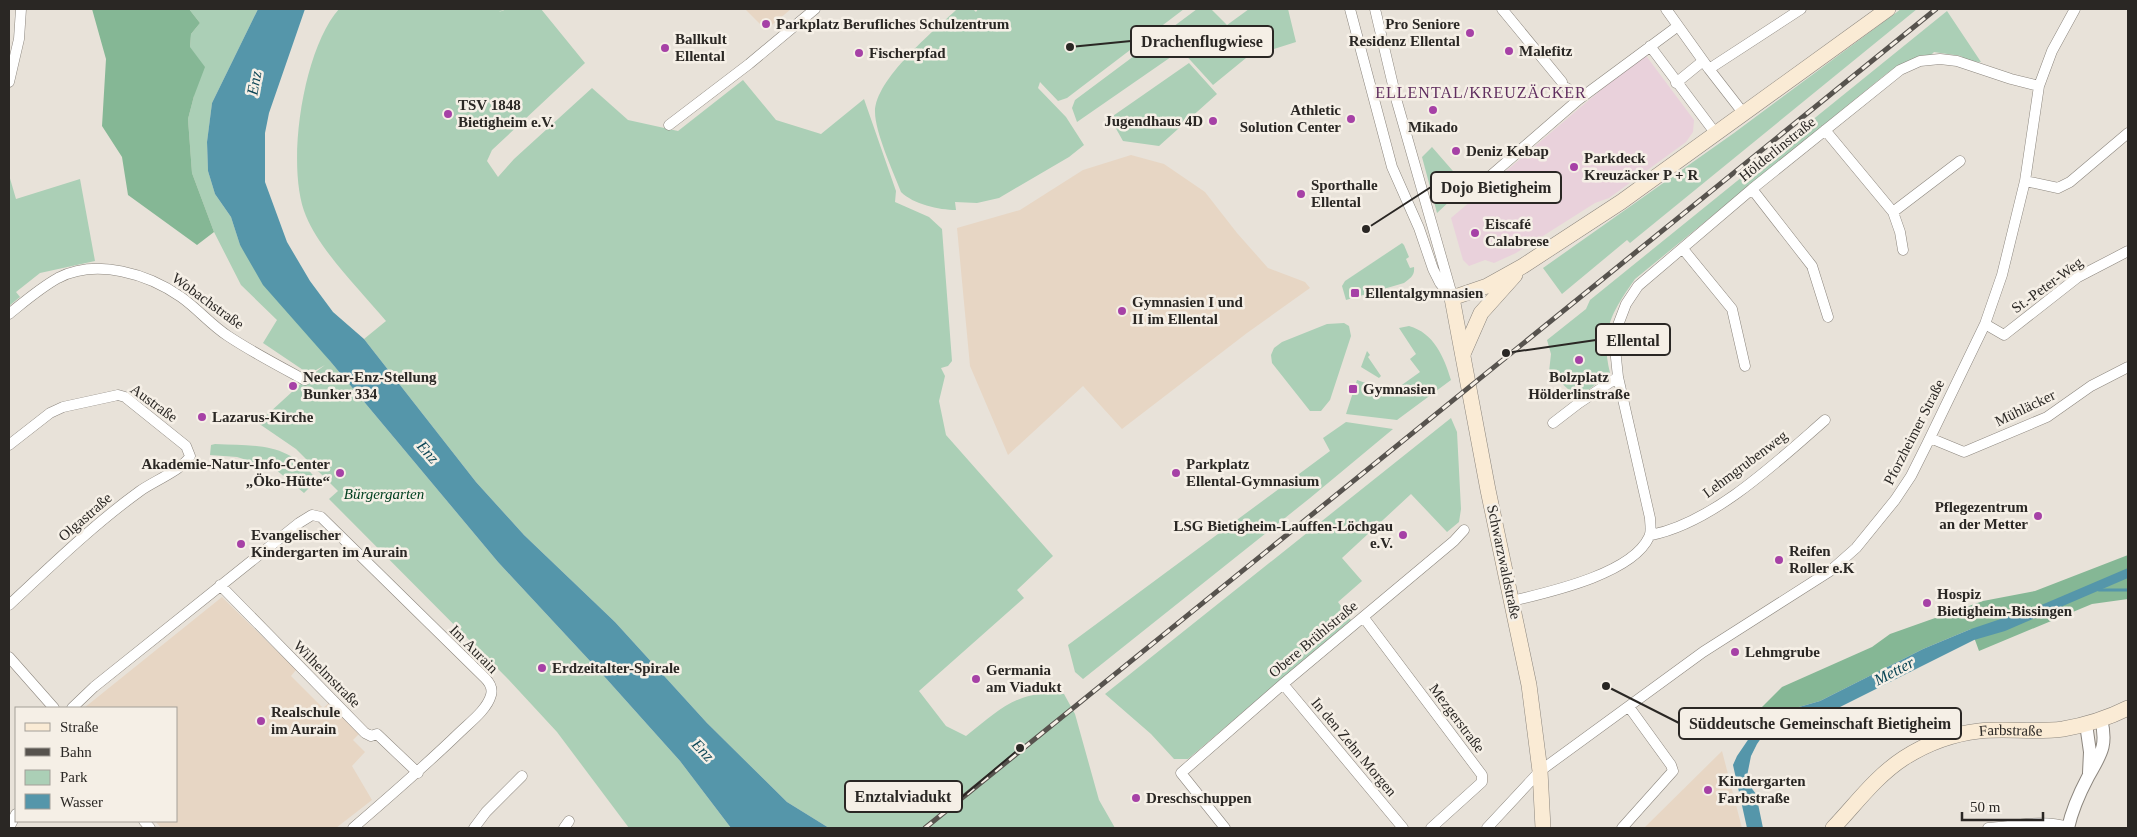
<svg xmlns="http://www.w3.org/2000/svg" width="2137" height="837" font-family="'Times New Roman',serif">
  <rect width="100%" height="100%" fill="#e8e2d9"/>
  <path fill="#e9d1db" d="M1644 53 1694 120 1693 132 1686 142 1609 198 1595 203 1516 253 1494 263 1485 260 1469 266 1463 260 1451 218Z"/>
  <path fill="#e7d6c4" d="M745 9H791L766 30Z
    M1131 155 1164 164 1205 192 1237 233 1268 268 1305 282 1310 288 1247 333 1122 429 1083 386 1008 455 970 366 957 228 1020 210 1083 170Z
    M222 597 296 670 291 676 323 708 329 703 359 734 353 740 365 752 352 766 372 800 336 828H161L155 821H176V708H84Z
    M1722 751 1742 828H1644Z"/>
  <path fill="#abcfb6" d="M189 9H258L212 103 207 142 208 171 215 194 231 217 240 245 330 361 498 562 603 675 680 761 731 828H629L557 732 508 679 329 499 338 491 296 449 258 423 305 380 325 365 309 374 263 343 277 320 241 285 214 232 192 173 188 119 194 96 190 47 191 34 200 23Z
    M339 9H505L499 12 507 9H541L585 63 492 150 487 161 498 177 514 159 592 88 628 120 678 131 743 80 776 120 821 134 864 99 896 191 895 202 929 217 942 229 952 361 948 366 941 368 945 376 939 401 946 435 1053 556 1017 590 1024 598 919 691 946 726 966 736C1001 709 1016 690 1064 694L1075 714 1099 800 1115 828H829L787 802 707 723 615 622 524 535 476 482 364 339 386 321C361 291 321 252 306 216 285 167 303 49 339 9Z
    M957 9H973L976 12 978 9H1184L1067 98 1058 101 1040 82 1038 88 1066 117 1084 145 1069 157 999 198 977 203 955 202 956 210C939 210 913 204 901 192 893 171 875 132 875 112 875 79 934 31 957 9Z
    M1197 9H1211L1227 25 1249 9H1288L1296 42 1246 58 1213 85 1181 50 1077 122 1072 108 1075 100Z
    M1901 9H1917L1630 243 1627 240 1562 294 1543 268 1734 133Z
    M1947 11 1981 62 1966 61 1961 56 1934 52 1930 56 1899 65 1886 74 1635 279C1611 313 1600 332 1610 373L1578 398 1549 372 1551 354 1547 340 1586 309 1590 300Z
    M1189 63 1217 94 1159 146 1123 141 1110 118Z
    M1432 147 1466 186 1437 213 1422 157Z
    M9 175 16 199 80 179 95 261 40 273 16 292 20 297 9 306Z
    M1402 243 1404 245 1409 257 1406 259 1410 268 1414 267C1415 276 1410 278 1404 283L1346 300 1342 286 1345 281Z
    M1344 323 1349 326 1351 336 1330 400 1321 411H1310L1272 363 1271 355 1274 348 1282 342 1327 324Z
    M1409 326C1434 333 1444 357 1451 380L1397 420 1346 414 1357 380 1392 392 1420 372 1410 359 1416 354 1399 328Z
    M1367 351 1370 355 1368 357 1381 376 1379 378 1361 367Z
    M1451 418 1457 432 1461 509 1459 522 1447 532 1411 494 1342 558 1362 581 1338 602 1351 620 1188 759H1174L1151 734 1105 694Z
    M1346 422 1393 429 1310 498 1083 679 1075 672 1068 645 1330 451 1323 438Z
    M215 444C258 446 288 442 317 480L304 493 275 469 237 457 210 455 211 445Z"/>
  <path fill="#85b795" d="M92 9H189L200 23 191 34 190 47 205 67 194 96 188 119 192 173 214 232 197 245 128 195 122 157 102 126 106 59Z
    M2128 555V599L2092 604 1979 651 1971 629 1923 649 1820 701 1785 711 1763 722 1757 712 1782 687 1872 647 1890 634 1983 601 2035 591Z"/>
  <path fill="#5596aa" d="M258 9H305L269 113 265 133V182L287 242 310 281 333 312 364 339 476 482 524 535 615 622 707 723 787 802 829 828H731L680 761 603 675 498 562 330 361 263 285 240 245 231 217 215 194 208 171 207 142 212 103Z
    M2128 568V578L2005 631 1974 640 1824 715 1777 725 1766 731 1757 744 1751 756 1747 776 1750 786 1756 794 1763 828H1747L1733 765 1737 756 1754 731 1763 722 1785 711 1820 701 1923 649 1971 629 2039 606Z"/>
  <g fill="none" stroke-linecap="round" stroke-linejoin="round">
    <path stroke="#5596aa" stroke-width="3" d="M2099 590H2128"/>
    <defs>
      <path id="minor" d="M1350 9 1392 167 1419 228 1433 269 1440 283 1452 298
        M1375 9 1397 102 1452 295
        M1502 9 1562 82
        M1666 9 1709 69 1744 114
        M1650 46 1716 134
        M1709 69 1801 9
        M9 82 19 39 21 9
        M1676 83 1703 61
        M1567 88 1578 100
        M669 125 749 64 815 9
        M1825 130 1893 212 1900 232 1903 250
        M2025 181 2058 188 2070 182 2128 133
        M1752 189 1812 266 1828 317
        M1473 191 1578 100 1678 26
        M1893 212 1960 161
        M1683 249 1732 309 1745 366
        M9 314C24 302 40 288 58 278 97 258 148 274 181 297 198 309 211 325 228 336 252 352 279 366 305 380
        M1985 324 2004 335 2078 277 2128 251
        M1553 423 1579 403 1618 377
        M1930 438 1964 452 2047 417 2091 386 2128 367
        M9 445 50 413 63 407 118 395 125 397 186 446 190 456C184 469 152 482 140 491 93 525 51 566 9 605
        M1651 535C1713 523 1778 461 1825 420
        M220 585 365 733 371 736 377 734 418 773
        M1512 601C1549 592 1632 574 1649 537 1652 532 1650 524 1650 518L1618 377 1615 348 1618 325 1626 304 1638 286 1752 189 1900 70 1920 61 1940 59 1957 61 2011 79 2039 86
        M1364 618 1482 775V782L1431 828
        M9 657 54 708
        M1283 684 1403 828
        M72 708 94 687 299 523 312 515 321 517 485 678C490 683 493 688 491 695 487 710 469 723 459 733 425 766 389 797 353 828
        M144 821 150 828
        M9 828 16 814
        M474 828 486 812 522 776
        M564 828 569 821
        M1225 828 1181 773 1283 684 1454 541 1464 530
        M1487 828 1540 771 1703 652 1830 571 1856 548 1895 500 1911 476 1927 444 1985 324 2002 275 2025 181 2039 86 2052 51 2075 9
        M1622 828 1673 771 1671 765 1629 707
        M1988 828C2015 826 2042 819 2068 827"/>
      <path id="tertiary" d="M2086 724 2090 752 2089 773
        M2068 828C2072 810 2079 794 2088 777 2100 755 2108 747 2101 719"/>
      <g id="secondary">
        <path d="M1463 354 1481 313 1515 275"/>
        <path d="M1543 828 1540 771 1529 685 1488 490 1452 298 1487 286 1523 266 1621 202 1888 9"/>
        <path id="s1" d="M1833 828C1855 805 1876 776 1904 758 1926 744 1952 734 1979 731 2007 728 2035 733 2063 729 2086 725 2108 718 2128 708"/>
      </g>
    </defs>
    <use href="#minor" stroke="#8c867e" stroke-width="11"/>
    <use href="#tertiary" stroke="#8c867e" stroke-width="14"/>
    <use href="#secondary" stroke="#8c867e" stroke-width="16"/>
    <use href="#minor" stroke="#fff" stroke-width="10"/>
    <use href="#tertiary" stroke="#fff" stroke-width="12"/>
    <use href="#secondary" stroke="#faebd5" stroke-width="15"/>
    <defs>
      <path id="rail" d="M925 828 1936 9"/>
    </defs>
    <use href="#rail" stroke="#57534e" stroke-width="5"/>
    <use href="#rail" stroke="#f5efe6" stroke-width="3" stroke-dasharray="9" stroke-linecap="butt"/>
  </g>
  <g fill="#a641a6" stroke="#f5efe6" stroke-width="2">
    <circle cx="766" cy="24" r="5"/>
    <circle cx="1470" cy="33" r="5"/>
    <circle cx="665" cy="48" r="5"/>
    <circle cx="1509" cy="51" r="5"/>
    <circle cx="859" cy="53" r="5"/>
    <circle cx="1433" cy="110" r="5"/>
    <circle cx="448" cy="114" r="5"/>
    <circle cx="1351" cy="119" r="5"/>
    <circle cx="1213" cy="121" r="5"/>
    <circle cx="1456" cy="151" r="5"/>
    <circle cx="1574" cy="167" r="5"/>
    <circle cx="1301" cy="194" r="5"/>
    <circle cx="1475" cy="233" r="5"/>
    <rect x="1350" y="288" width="10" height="10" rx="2.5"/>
    <circle cx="1122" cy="311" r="5"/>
    <circle cx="1579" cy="360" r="5"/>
    <circle cx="293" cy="386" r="5"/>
    <rect x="1348" y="384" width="10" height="10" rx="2.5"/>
    <circle cx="202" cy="417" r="5"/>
    <circle cx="340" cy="473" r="5"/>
    <circle cx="1176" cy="473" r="5"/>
    <circle cx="2038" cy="516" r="5"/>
    <circle cx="1403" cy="535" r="5"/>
    <circle cx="241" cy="544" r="5"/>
    <circle cx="1779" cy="560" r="5"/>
    <circle cx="1927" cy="603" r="5"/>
    <circle cx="1735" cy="652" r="5"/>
    <circle cx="542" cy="668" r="5"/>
    <circle cx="976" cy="679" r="5"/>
    <circle cx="261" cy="721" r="5"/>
    <circle cx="1708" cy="790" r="5"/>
    <circle cx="1136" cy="798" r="5"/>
  </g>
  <g text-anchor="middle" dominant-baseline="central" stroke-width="5" stroke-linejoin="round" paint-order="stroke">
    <g font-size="15" font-weight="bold" fill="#2a2724" stroke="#f5efe6" text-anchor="start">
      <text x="776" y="24">Parkplatz Berufliches Schulzentrum</text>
      <text x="1460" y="24" text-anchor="end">Pro Seniore<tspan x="1460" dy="17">Residenz Ellental</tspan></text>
      <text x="675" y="39">Ballkult<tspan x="675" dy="17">Ellental</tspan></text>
      <text x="1519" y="51">Malefitz</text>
      <text x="869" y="53">Fischerpfad</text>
      <text x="458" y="105">TSV 1848<tspan x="458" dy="17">Bietigheim e.V.</tspan></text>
      <text x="1341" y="110" text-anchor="end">Athletic<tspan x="1341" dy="17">Solution Center</tspan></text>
      <text x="1203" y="121" text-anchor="end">Jugendhaus 4D</text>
      <text x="1433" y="127" text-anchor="middle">Mikado</text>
      <text x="1466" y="151">Deniz Kebap</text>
      <text x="1584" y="158">Parkdeck<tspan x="1584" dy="17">Kreuzäcker P + R</tspan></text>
      <text x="1311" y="185">Sporthalle<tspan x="1311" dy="17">Ellental</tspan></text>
      <text x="1485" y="224">Eiscafé<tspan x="1485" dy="17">Calabrese</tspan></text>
      <text x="1365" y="293">Ellentalgymnasien</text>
      <text x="1132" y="302">Gymnasien I und<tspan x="1132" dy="17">II im Ellental</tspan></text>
      <text x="303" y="377">Neckar-Enz-Stellung<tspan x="303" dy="17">Bunker 334</tspan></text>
      <text x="1579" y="377" text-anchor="middle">Bolzplatz<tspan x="1579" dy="17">Hölderlinstraße</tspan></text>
      <text x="1363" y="389">Gymnasien</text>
      <text x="212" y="417">Lazarus-Kirche</text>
      <text x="330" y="464" text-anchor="end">Akademie-Natur-Info-Center<tspan x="330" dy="17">„Öko-Hütte“</tspan></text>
      <text x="1186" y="464">Parkplatz<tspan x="1186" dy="17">Ellental-Gymnasium</tspan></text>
      <text x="2028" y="507" text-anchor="end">Pflegezentrum<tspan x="2028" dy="17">an der Metter</tspan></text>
      <text x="1393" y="526" text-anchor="end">LSG Bietigheim-Lauffen-Löchgau<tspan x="1393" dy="17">e.V.</tspan></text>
      <text x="251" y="535">Evangelischer<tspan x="251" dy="17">Kindergarten im Aurain</tspan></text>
      <text x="1789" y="551">Reifen<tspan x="1789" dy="17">Roller e.K</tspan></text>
      <text x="1937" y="594">Hospiz<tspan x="1937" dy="17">Bietigheim-Bissingen</tspan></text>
      <text x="1745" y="652">Lehmgrube</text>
      <text x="552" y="668">Erdzeitalter-Spirale</text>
      <text x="986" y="670">Germania<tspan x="986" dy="17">am Viadukt</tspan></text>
      <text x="271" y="712">Realschule<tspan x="271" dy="17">im Aurain</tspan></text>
      <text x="1718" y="781">Kindergarten<tspan x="1718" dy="17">Farbstraße</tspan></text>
      <text x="1146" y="798">Dreschschuppen</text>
    </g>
    <g font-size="15" fill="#2a2724" stroke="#f5efe6">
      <text transform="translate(1777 149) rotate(-39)">Hölderlinstraße</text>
      <text transform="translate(2047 285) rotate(-36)">St.-Peter-Weg</text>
      <text transform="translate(208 301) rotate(36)">Wobachstraße</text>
      <text transform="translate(154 403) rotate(36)">Austraße</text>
      <text transform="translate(2025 408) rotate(-26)">Mühläcker</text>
      <text transform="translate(1914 432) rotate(-63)">Pforzheimer Straße</text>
      <text transform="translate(1745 464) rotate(-37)">Lehmgrubenweg</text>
      <text transform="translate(85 517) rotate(-41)">Olgastraße</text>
      <text transform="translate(1504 562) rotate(78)">Schwarzwaldstraße</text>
      <text transform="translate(1313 639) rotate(-40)">Obere Brühlstraße</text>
      <text transform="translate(474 649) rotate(45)">Im Aurain</text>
      <text transform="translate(327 674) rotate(45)">Wilhelmstraße</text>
      <text transform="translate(1457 718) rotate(53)">Mezgerstraße</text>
      <text stroke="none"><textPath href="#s1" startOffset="212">Farbstraße</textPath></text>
      <text transform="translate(1354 747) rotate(50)">In den Zehn Morgen</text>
    </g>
    <g font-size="15" font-style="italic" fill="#004020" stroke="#f5efe6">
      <text x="384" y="494">Bürgergarten</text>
    </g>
    <g font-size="16" font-style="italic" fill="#0c4656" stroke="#f5efe6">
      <text transform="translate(254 83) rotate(-80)">Enz</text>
      <text transform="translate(428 452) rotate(48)">Enz</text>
      <text transform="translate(1894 671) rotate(-28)">Metter</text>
      <text transform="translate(703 750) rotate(46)">Enz</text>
    </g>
    <g font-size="16" letter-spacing="1" fill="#602e5f" stroke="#f5efe6">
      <text x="1481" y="92">ELLENTAL/KREUZÄCKER</text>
    </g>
  </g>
  <path fill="none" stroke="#2a2724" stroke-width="2" d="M1070 47L1131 41M1366 229L1431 187M1506 353L1596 340M1606 686L1679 723M1020 748L962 797"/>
  <g fill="#2a2724" stroke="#f5efe6" stroke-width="2">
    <circle cx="1070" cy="47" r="5"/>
    <circle cx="1366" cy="229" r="5"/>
    <circle cx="1506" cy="353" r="5"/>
    <circle cx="1606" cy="686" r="5"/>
    <circle cx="1020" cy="748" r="5"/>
  </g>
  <g fill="#f5efe6" stroke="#2a2724" stroke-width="2">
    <rect x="1131" y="26" width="142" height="31" rx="5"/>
    <rect x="1431" y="172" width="130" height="31" rx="5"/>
    <rect x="1596" y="324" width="74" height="31" rx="5"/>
    <rect x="1679" y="708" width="282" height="31" rx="5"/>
    <rect x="845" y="781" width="117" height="31" rx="5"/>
  </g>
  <g font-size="16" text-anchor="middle" font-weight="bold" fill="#2a2724">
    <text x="1202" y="47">Drachenflugwiese</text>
    <text x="1496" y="193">Dojo Bietigheim</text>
    <text x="1633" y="346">Ellental</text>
    <text x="1820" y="729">Süddeutsche Gemeinschaft Bietigheim</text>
    <text x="903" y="802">Enztalviadukt</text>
  </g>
  <rect width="2137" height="837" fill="none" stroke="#2a2724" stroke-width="20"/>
  <rect x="15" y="707" width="162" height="115" fill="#f5efe6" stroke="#a49f98"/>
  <rect x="25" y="723" width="25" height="8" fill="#faebd5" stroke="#a49f98"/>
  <text x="60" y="732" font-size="15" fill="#2a2724">Straße</text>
  <rect x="25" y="748" width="25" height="8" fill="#57534e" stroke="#a49f98"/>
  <text x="60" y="757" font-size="15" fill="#2a2724">Bahn</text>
  <rect x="25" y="770" width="25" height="15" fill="#abcfb6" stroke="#a49f98"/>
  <text x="60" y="782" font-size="15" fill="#2a2724">Park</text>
  <rect x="25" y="794" width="25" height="15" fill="#5596aa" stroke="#a49f98"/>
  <text x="60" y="807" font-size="15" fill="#2a2724">Wasser</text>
  <path d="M1962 812v8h81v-8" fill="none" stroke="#2a2724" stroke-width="2.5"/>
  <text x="1970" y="812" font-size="15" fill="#2a2724" stroke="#f5efe6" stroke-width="4" paint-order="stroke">50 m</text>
</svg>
